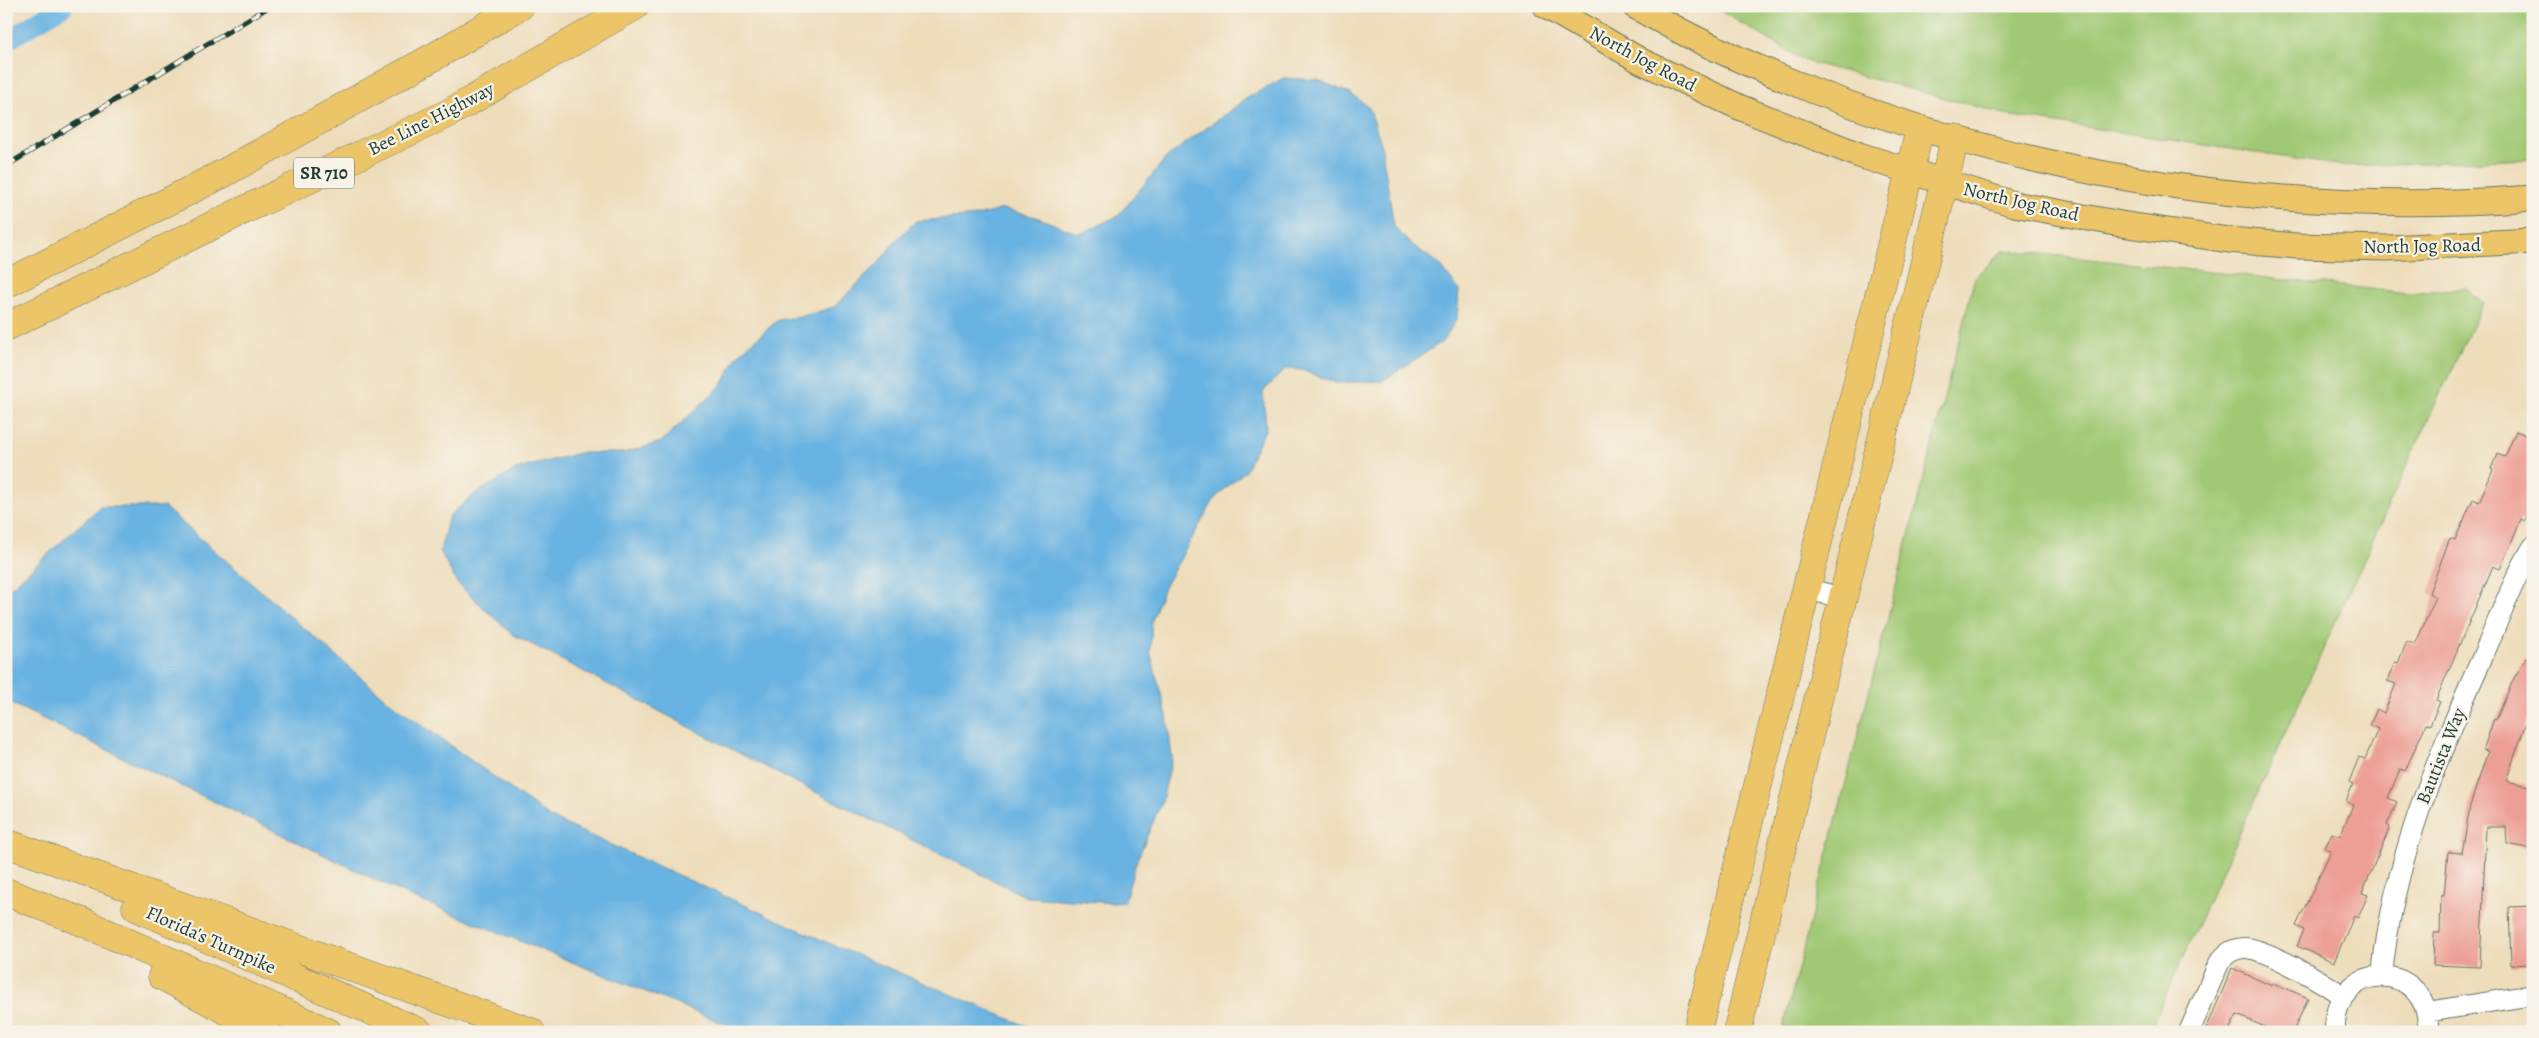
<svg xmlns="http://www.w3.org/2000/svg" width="2539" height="1038" font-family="Alegreya,serif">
  <rect width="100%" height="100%" fill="#f7f3e8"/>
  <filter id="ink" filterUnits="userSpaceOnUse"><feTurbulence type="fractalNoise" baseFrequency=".02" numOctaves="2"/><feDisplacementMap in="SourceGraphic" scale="10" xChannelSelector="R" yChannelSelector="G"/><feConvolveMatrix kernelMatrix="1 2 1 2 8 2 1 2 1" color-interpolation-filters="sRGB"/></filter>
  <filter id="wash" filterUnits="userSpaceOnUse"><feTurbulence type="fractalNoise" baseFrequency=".0096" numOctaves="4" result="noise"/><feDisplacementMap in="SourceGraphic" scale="20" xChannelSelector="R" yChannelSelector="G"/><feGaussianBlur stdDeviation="1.12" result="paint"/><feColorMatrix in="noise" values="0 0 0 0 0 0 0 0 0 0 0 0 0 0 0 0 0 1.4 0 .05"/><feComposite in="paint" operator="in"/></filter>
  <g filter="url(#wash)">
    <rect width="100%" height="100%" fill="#edb"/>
    <path fill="#a1c974" stroke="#608354" d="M1712 6H2533V159L2343 166 2012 116 1805 61Z
      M2004 250 2408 293 2465 288 2483 303 2416 445 2149 1032H1782L1975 277Z"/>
    <path fill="#69b3e2" stroke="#44788b" d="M1284 78 1318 80 1351 94 1369 107 1381 144 1394 226 1406 240 1440 265 1459 290 1457 319 1442 342 1382 381 1337 383 1301 370 1285 369 1263 392 1266 428 1245 471 1215 498 1164 587 1152 620 1150 652 1167 716 1172 758 1162 801 1137 860 1124 902 1114 903 1027 897 779 774 512 634 457 583 440 551 449 516 475 494 517 469 580 453H624L661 442 722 385 737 356 778 320 800 317 834 307 878 264 897 239 916 221 977 216 1003 209 1036 217 1079 234 1118 216 1166 158 1247 98Z
      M100 507H164L387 700 551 818 833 945 1041 1032H745L411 897 6 701V592Z"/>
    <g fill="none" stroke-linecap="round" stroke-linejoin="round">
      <path stroke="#69b3e2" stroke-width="20" d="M6 41 63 6"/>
    </g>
    <g id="blocks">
      <path fill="#ed9f95" d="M2516 431 2533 438V503L2525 521 2521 519 2500 569 2493 566 2436 700 2440 702 2430 725 2426 724 2405 771 2400 769 2388 798 2397 802 2387 825 2390 827 2362 893 2368 895 2358 918 2354 916 2334 962 2297 946 2304 930 2296 926 2331 851 2325 848 2332 833 2340 836 2353 805 2346 801 2353 784 2349 782 2359 757 2365 759 2378 729 2370 725 2377 709 2384 713 2396 684 2387 681 2395 662 2398 663 2407 641 2415 645 2436 597 2429 593 2450 538 2455 540 2473 499 2479 502 2493 470 2491 469 2497 454 2505 457Z
        M2533 648V723L2527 720 2506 781 2533 787V849L2507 844 2506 827H2486L2480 967 2433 965 2434 933H2440L2441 895H2444L2448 852 2462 853 2470 806 2488 751 2483 750 2494 719 2496 720 2514 678Z
        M2530 906 2531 964 2511 965 2509 907Z
        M2232 968 2272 986 2273 983 2308 998 2293 1032H2277L2237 1015 2228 1032H2205Z"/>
    </g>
  </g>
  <g filter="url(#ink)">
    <use href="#blocks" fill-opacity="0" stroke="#677563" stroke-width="1"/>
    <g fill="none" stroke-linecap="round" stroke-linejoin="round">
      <defs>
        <path id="minor" d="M1807 589 1843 598
          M2382 976C2393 859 2435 764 2482 658 2498 622 2512 581 2533 547
          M2427 1012 2533 995
          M2189 1032 2219 963C2225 954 2233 948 2245 948 2264 948 2326 983 2342 996
          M2335 1032C2331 958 2432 958 2428 1032"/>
        <path id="major" d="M1546 6 1641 61 1739 107 1859 155 2014 204 2121 224 2229 240 2297 246 2387 248 2533 241
          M1635 6C1691 39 1751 66 1812 90 2040 179 2289 217 2533 198"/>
        <path id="highway" d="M6 284 224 173 437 55 520 6
          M6 327 240 212 449 113 635 6
          M6 843 531 1032
          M6 892 80 921 328 1032
          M136 907 419 1032
          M162 976 267 1032
          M1697 1032 1920 129
          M1737 1032 1955 138"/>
      </defs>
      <use href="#minor" stroke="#677563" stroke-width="22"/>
      <use href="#major" stroke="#677563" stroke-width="27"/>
      <use href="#highway" stroke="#677563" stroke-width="29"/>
      <use href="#minor" stroke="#fff" stroke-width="20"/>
      <use href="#major" stroke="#edc569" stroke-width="25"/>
      <use href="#highway" stroke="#edc569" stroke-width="28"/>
      <defs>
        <path id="rail" d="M6 166 270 6"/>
      </defs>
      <use href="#rail" stroke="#1f3d34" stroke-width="5.5"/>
      <use href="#rail" stroke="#f7f3e8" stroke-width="4" stroke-dasharray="11" stroke-linecap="butt"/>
    </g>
  </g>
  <g text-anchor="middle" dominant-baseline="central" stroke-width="4.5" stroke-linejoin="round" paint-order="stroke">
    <rect fill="#f7f3e8" stroke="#60746a" stroke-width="1" x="294" y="157.5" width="60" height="31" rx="4"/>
    <g font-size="18" font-weight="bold" fill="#1f3d34">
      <text x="324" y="173">SR 710</text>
    </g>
    <g font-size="19" fill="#1f3d34" stroke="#f7f3e8">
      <text transform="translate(1643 59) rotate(28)">North Jog Road</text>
      <text transform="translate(431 119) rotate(-27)">Bee Line Highway</text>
      <text transform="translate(2021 202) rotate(13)">North Jog Road</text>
      <text transform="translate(2422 246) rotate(-1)">North Jog Road</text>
      <text transform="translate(2441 756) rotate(-68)">Bautista Way</text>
      <text transform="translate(211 940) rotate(24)">Florida's Turnpike</text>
    </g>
  </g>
  <rect width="2539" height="1038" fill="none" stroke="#f7f3e8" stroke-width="25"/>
</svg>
